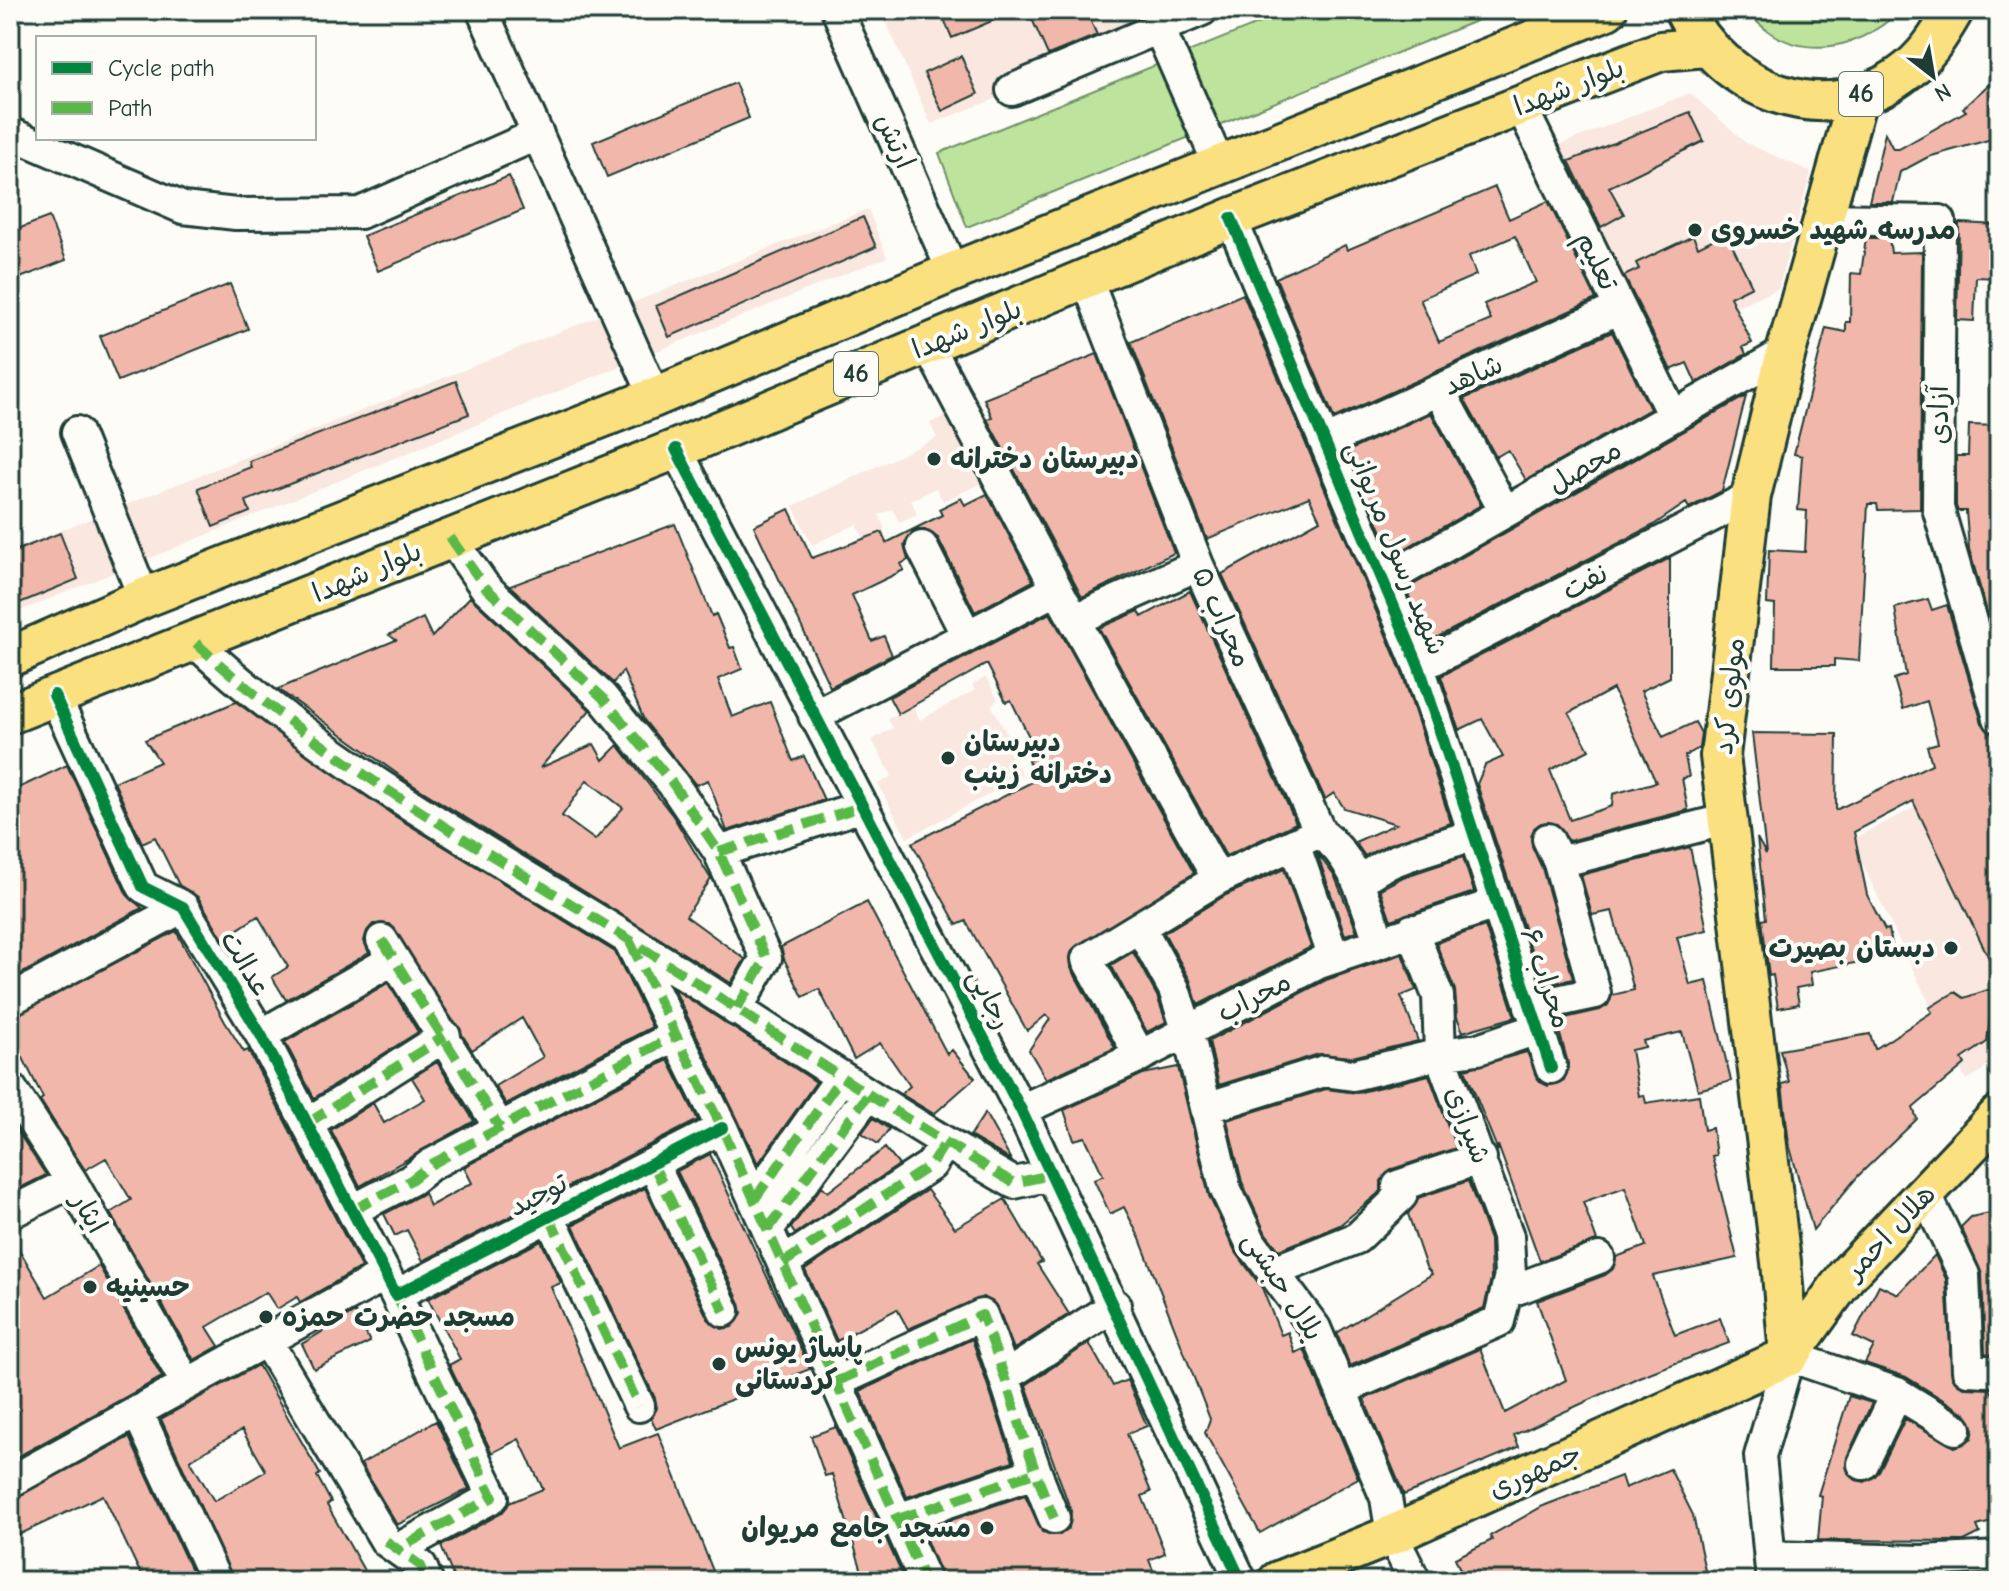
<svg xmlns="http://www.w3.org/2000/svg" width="2009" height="1591" font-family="'Comic Neue','Playpen Sans Arabic',sans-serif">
  <rect width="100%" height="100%" fill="#fdfcf7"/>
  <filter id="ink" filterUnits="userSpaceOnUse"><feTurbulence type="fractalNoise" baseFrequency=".0125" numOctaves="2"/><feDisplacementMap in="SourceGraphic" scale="16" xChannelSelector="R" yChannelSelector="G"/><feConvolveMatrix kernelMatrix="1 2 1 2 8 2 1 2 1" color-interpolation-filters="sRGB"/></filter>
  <g filter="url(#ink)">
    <path fill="#f9e7e0" d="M881 10H1065L1033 23 1058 74 931 124Z
      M1083 10H1215L1105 57Z
      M1690 93 1746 143 1811 172 1778 289 1650 342 1554 147Z
      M868 209 887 257 10 615V551Z
      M955 412 987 481 943 501 936 488 911 500 917 514 899 522 892 509 879 515 885 529 864 539 857 524 812 545 793 506 937 438 930 423Z
      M986 677 998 700 991 705 1009 738 1004 741 1023 776 907 838 878 784 892 776 872 740 893 728 888 719 913 706 920 720 975 690 972 685Z
      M1967 781 1999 843V1054L1979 1073 1966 1080 1851 840Z"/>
    <path fill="#bde39d" stroke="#6e9068" stroke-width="2" d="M1292 10H1503L967 227 939 153Z
      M1746 10H1901C1854 54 1790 64 1746 10Z"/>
    <path fill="#f1b7ab" stroke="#1f3d34" stroke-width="2" fill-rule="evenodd" d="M940 10H1018L952 38Z
      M1028 10H1086L1097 35 1048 55Z
      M961 56 978 94 942 111 924 73Z
      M1999 75V137L1928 157 1900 172 1893 202H1869L1885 133 1893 149H1899L1966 111 1963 108Z
      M735 83 749 118 607 177 593 142Z
      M1690 112 1704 141 1609 187 1624 214 1601 227 1569 161Z
      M509 176 523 210 378 271 363 236Z
      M1495 187 1509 219 1548 201 1596 299 1334 418 1276 278 1345 245 1347 250ZM1515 236 1536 282 1484 304 1491 320 1439 342 1420 299 1476 275 1469 256Z
      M49 217 66 260 10 282V232Z
      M863 217 876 247 669 337 656 306Z
      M1959 223 1999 225V278L1976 277 1974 321 1957 320Z
      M1726 233 1752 286 1730 297 1752 343 1743 347 1746 354 1696 383 1687 363 1671 370 1624 276 1639 269 1636 263 1693 236 1698 247Z
      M1866 238H1889L1891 253 1922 252 1920 509 1878 510 1877 504H1868L1859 661 1834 659V666H1774L1775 605 1767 604 1769 550 1805 552 1807 511 1798 510 1802 456 1794 454 1826 328 1846 332V322H1850L1851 273 1861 274Z
      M230 284 248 329 118 381 100 336Z
      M1243 294 1402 673 1451 823 1389 844 1365 856 1355 842 1396 824 1344 808 1334 793 1325 799 1222 574 1320 520 1309 497 1207 539 1131 342Z
      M1612 332 1650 409 1526 480 1508 450 1496 457 1464 399Z
      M1097 354 1174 553 1082 597 987 419 992 417 984 399Z
      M456 381 469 414 246 501 250 512 213 527 198 488 251 467 249 461Z
      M1746 396 1722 491 1689 508 1686 503 1652 526 1428 642 1406 589Z
      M1431 413 1481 505 1392 556 1348 451Z
      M1969 425 1999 426V653L1969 549 1966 511H1958L1956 506V456H1968Z
      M987 494 1033 581 975 612 938 538 924 529 913 531 904 545 908 560 901 564 904 570 852 595 872 641 884 636 892 655 830 687 754 526 789 509 812 558 882 532 886 543 942 515 939 509 961 498 965 505Z
      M675 524 712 616 716 614 730 648 734 647 742 669 718 679 732 717 770 702 793 761 804 756 824 800 727 831 708 780 696 785 644 720 623 671 613 683 510 586Z
      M60 533 78 579 10 607V553Z
      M1670 558V677L1641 691 1663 737 1695 722 1701 733 1699 748 1685 756 1689 777 1682 778 1688 810 1569 841 1557 824 1541 823 1534 828 1532 846 1542 868 1573 979 1543 986 1477 784 1485 765 1503 757 1482 719 1459 730 1441 676ZM1613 689 1656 782 1613 794 1612 806 1570 820 1550 770 1589 750 1569 713Z
      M1190 591 1296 823 1226 856 1099 628 1139 611 1142 617Z
      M470 597 590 710 540 768 594 744 603 760 618 745 673 816 711 879 686 916 745 959 731 983 413 785 278 689 396 640 389 635 423 618 432 637ZM587 780 623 808 595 840 562 816Z
      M1928 599 1932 610 1947 605 1982 723 1995 735 1999 749V979L1913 801 1854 832 1867 895 1885 930 1889 929 1894 955 1810 972 1812 985 1796 988 1799 1004 1778 1008 1773 975 1769 976 1762 920 1766 919 1757 838 1766 854 1752 733 1837 734 1836 810 1932 764 1927 746 1938 743 1927 701 1903 709 1894 679 1906 675 1895 608Z
      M1050 613 1194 873 1072 950 1071 968 1115 1048 1046 1079 1029 1050 1050 1019 1046 1015 1027 1031 966 921 957 925 912 843 1038 779 1028 761 1038 755 1011 700 1006 702 987 664 898 714 889 697Z
      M236 702 393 815 615 952 652 1027 506 1104 495 1086 543 1057 522 1018 472 1050 390 924H373L367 931 364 941 369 953 286 1000 272 977 288 967 258 916 223 939 198 897 179 885 155 837 142 843 114 782 160 762 145 740Z
      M67 765 127 895 142 908 10 980V792Z
      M1690 847 1707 930 1677 937 1690 985 1707 981 1731 1081 1698 1090 1682 1032 1643 1041 1645 1047 1631 1050 1639 1096 1644 1095 1646 1103 1699 1095 1704 1130 1712 1128 1716 1155 1712 1156 1737 1258 1653 1276 1675 1335 1720 1318 1729 1343 1639 1377 1514 1435 1519 1447 1404 1495 1364 1399 1480 1349 1505 1413 1566 1380 1537 1301 1605 1275 1613 1269 1616 1257 1646 1246 1625 1187 1583 1202 1597 1241 1540 1261 1498 1145V1151L1465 1069 1527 1052 1540 1082 1548 1086 1564 1080 1568 1063 1556 1020 1600 1010 1608 1005 1612 995 1634 990 1612 911 1592 915 1581 875Z
      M1317 853 1335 877 1357 931 1345 935Z
      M1463 857 1474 892 1391 920 1380 889 1403 877Z
      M1284 869 1311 947 1198 1005 1190 980 1164 933 1226 895Z
      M867 902 947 1054 952 1050 975 1078 934 1114 901 1094 910 1086 880 1043 854 1059 819 989 803 997 784 959 781 947Z
      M1485 926 1515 1017 1459 1033 1463 1032 1457 1017 1455 990 1436 943Z
      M176 931 225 1022 244 1052 248 1050 361 1267 300 1302 297 1297 277 1309 266 1292 207 1327 219 1346 194 1360 110 1213 131 1200 106 1158 85 1170 40 1100 43 1098 10 1032V1018Z
      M1133 952 1157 996 1166 1022 1147 1032 1111 965Z
      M1402 954 1416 990 1401 996 1418 1041 1352 1057 1319 1054 1219 1085 1209 1041 1326 980Z
      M388 983 418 1032 314 1098 285 1042Z
      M1994 988 1987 1042 1962 1059 1965 1064 1913 1108 1917 1119 1858 1176 1813 1230 1789 1144 1782 1084 1789 1082 1780 1050 1870 1034 1875 1049 1932 1012 1929 1008 1955 992 1964 998Z
      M674 989 816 1082 758 1164 738 1120Z
      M668 1060 698 1120 423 1261 407 1230 395 1236 384 1214 424 1193 430 1206 472 1183 464 1167Z
      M437 1062 474 1121 360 1186 331 1130 373 1103 384 1123 425 1099 412 1078Z
      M1178 1067 1209 1196 1235 1251 1262 1288 1281 1335 1288 1332 1295 1353 1304 1349 1358 1478 1260 1533 1205 1433 1210 1419 1140 1239 1124 1207 1110 1214 1094 1180 1103 1175 1085 1137 1074 1140 1064 1110 1143 1074Z
      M1429 1075 1456 1148 1392 1169 1381 1181V1191L1340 1225 1279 1250 1266 1234 1242 1182 1227 1120 1326 1089 1357 1093Z
      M985 1113 1011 1160 970 1136Z
      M873 1118 889 1129 878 1144 862 1133Z
      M10 1120 46 1175 10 1193Z
      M885 1148 899 1165 795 1234 791 1228 822 1186 828 1192Z
      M710 1154 810 1369 656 1429 651 1419 657 1408 655 1398 573 1225 645 1188 708 1319 722 1329 732 1327 742 1313 740 1303 677 1171Z
      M1468 1181 1490 1240 1491 1279 1484 1308 1350 1366 1337 1333 1432 1274 1426 1267 1408 1214 1418 1198Z
      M927 1190 955 1228 1005 1199 1042 1262 1037 1264 1069 1314 1014 1349 998 1308 983 1297 908 1329 897 1309 837 1341 805 1270Z
      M1999 1211V1357L1985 1353 1982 1274 1961 1227 1971 1217Z
      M10 1234 47 1297 99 1266 162 1377 10 1461Z
      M541 1241 561 1283 551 1287 619 1448 658 1433 717 1581H455L441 1546 502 1513 509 1503 543 1489 519 1439 492 1453 449 1365 460 1359 428 1299Z
      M1935 1255 1946 1279 1952 1378 1966 1388 1990 1389 1999 1404V1520L1977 1526 1980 1533 1964 1541 1818 1540 1822 1496 1818 1495 1849 1396 1872 1403 1847 1457 1848 1473 1856 1480 1865 1482 1879 1472 1905 1419 1955 1447 1972 1438 1974 1429 1966 1414 1906 1377 1865 1363 1874 1346 1853 1336 1879 1285 1898 1294Z
      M355 1312 370 1342 314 1369 302 1344Z
      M972 1339 1013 1461 907 1497 860 1391Z
      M1089 1343 1113 1386 1127 1380 1147 1426 1127 1434 1151 1492 1142 1496 1165 1553 1149 1560 1155 1575 1140 1581H943L922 1530 1025 1495 1042 1532 1060 1535 1069 1528 1071 1511 1026 1385Z
      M258 1365 320 1474 317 1476 331 1502 327 1505 370 1581H234L161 1419ZM242 1430 266 1471 214 1501 190 1460Z
      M436 1421 469 1489 397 1525 361 1464Z
      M836 1427 905 1581H865L832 1474 825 1476 811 1436Z
      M129 1437 196 1581H144L103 1495 10 1539V1500Z
      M1670 1469 1693 1515 1706 1575 1685 1581H1465L1455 1558 1492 1540 1490 1536 1543 1506 1621 1476 1625 1488Z
      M1820 1576 1922 1579 1979 1576 1981 1581H1820Z"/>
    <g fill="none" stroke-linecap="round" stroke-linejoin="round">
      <defs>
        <path id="minor" d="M482 10 655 397
          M837 10 953 272
          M1159 28 1219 165
          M1012 90 1202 10
          M1521 106 1673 416
          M10 133 183 208 236 214 360 213 538 134
          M1231 218 1419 667 1551 1068
          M1822 219 1940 221 1938 508 1999 718
          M1087 280 1198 565 1320 832C1356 860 1364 899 1379 941
          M928 345 1057 589 1218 879
          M1439 390 1505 512
          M77 432 144 598
          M1327 441 1620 308
          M676 449 1021 1110 1241 1581
          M450 537 485 587 602 697 673 784 719 852 766 958 736 1010
          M922 547 967 636
          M1384 581 1786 352
          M1076 619 1198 565
          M196 643C324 762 477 845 625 937 755 1019 880 1106 1014 1183L1051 1175
          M1419 667 1751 496
          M54 695 143 887 183 907 261 1035 396 1295 722 1128
          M814 716 1057 589
          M1548 839 1559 862 1728 819
          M1294 844 1334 958
          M719 852 863 806
          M1359 884C1379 859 1442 846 1473 835
          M1141 929 1174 989 1188 1032 1225 1188 1251 1243 1315 1328 1386 1498 1392 1535 1415 1581
          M382 940 500 1128
          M629 940 722 1128 925 1581
          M10 1000 183 907
          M1530 1007 1595 993 1559 862
          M261 1035 394 959
          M1140 1056 1087 959 1218 879 1320 832
          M10 1087 72 1182 187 1384
          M1206 1108 1324 1071 1353 1075 1440 1054 1478 1049 1540 1028
          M1021 1110 1140 1056 1319 963 1495 904
          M308 1123 445 1036
          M653 1164 724 1311
          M1925 1193 1964 1275 1968 1370 1988 1371
          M754 1200 840 1079
          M353 1210 411 1180 430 1165 676 1035
          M10 1213 72 1182
          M549 1216 639 1406
          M768 1229 867 1096
          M783 1263 931 1165 945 1143
          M1272 1272 1357 1238 1401 1196 1398 1186 1481 1158
          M1506 1293 1599 1258
          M396 1295 493 1497 398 1549
          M266 1340 386 1541 421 1566 427 1581
          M1006 1376 1115 1305
          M838 1381 982 1315C1009 1382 1025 1452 1054 1518
          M1341 1390 1499 1321 1510 1275 1508 1236 1440 1054 1438 996 1412 930
          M137 1411 216 1581
          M1863 1464 1897 1393
          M10 1482 385 1275
          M898 1519 1034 1473
          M1770 1557 1922 1561 1999 1557
          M1772 1581 1760 1456 1789 1356 1897 1393 1956 1429"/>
        <path id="major" d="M1684 10C1723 90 1823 131 1900 76 1925 59 1939 36 1954 10
          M10 657 144 598 655 397 953 272 1607 10
          M10 714 676 449 1231 218 1661 51 1706 47
          M1789 1356 1781 1262 1720 756 1751 496 1786 352 1858 96
          M1789 1356 1847 1275 1999 1115
          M1278 1581 1392 1535 1789 1356"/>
      </defs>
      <use href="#minor" stroke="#1f3d34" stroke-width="36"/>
      <use href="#major" stroke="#1f3d34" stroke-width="44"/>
      <use href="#minor" stroke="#fdfcf7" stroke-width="30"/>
      <use href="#major" stroke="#fbe080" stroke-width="38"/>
      <path stroke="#58b947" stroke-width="10" stroke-dasharray="20 10" stroke-linecap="butt" d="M450 537 485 587 602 697 673 784 719 852 766 958 736 1010
        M196 643C324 762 477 845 625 937 755 1019 880 1106 1014 1183L1051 1175
        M719 852 863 806
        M382 940 500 1128
        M630 942 722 1128 925 1581
        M308 1123 445 1036
        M653 1164 724 1311
        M754 1200 840 1079
        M353 1210 411 1180 430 1165 676 1035
        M549 1216 639 1406
        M768 1229 867 1096
        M783 1263 931 1165 945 1143
        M396 1295 493 1497 398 1549
        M838 1381 982 1315C1009 1382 1025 1452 1054 1518
        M898 1519 1034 1473
        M386 1541 421 1566 427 1581"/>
      <defs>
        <path id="cycleway" d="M1231 218 1419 667 1551 1068
          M676 449 1021 1110 1241 1581
          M54 695 143 887 183 907 261 1035 396 1295 722 1128"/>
      </defs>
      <use href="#cycleway" stroke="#fdfcf7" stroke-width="17"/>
      <use href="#cycleway" stroke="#00873e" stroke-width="12"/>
    </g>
  </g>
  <g fill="#1f3d34" stroke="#fdfcf7" stroke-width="3">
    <circle cx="1695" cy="230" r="8"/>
    <circle cx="934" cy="459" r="8"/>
    <circle cx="948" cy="758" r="8"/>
    <circle cx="1951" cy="948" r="8"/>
    <circle cx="90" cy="1287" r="8"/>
    <circle cx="266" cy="1317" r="8"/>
    <circle cx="719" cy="1364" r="8"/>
    <circle cx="987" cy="1528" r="8"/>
  </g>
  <g text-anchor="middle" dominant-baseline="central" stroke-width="8" stroke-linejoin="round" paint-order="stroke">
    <g fill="#fdfcf7" stroke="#62766e" stroke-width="2">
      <rect x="1839" y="72" width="44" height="44" rx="6"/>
      <rect x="834" y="352" width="44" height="44" rx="6"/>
    </g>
    <g font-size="26" font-weight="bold" fill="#1f3d34">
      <text x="1861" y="94">46</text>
      <text x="856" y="374">46</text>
    </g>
    <g font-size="28" fill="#1f3d34" stroke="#fdfcf7">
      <text transform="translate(1569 87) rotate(-21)">بلوار شهدا</text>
      <text transform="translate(895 141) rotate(66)">ارتش</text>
      <text transform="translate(1597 261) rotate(64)">تعلیم</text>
      <text transform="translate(967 329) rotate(-22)">بلوار شهدا</text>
      <text transform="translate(1473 375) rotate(-24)">شاهد</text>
      <text transform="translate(1939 415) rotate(-90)">آزادی</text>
      <text transform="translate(1585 467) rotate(-30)">محصل</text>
      <text transform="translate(1396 548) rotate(68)">شهید رسول مریوانی</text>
      <text transform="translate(367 572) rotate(-23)">بلوار شهدا</text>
      <text transform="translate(1585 582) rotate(-27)">نفت</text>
      <text transform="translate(1222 617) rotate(66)">محراب ۵</text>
      <text transform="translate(1729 696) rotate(-84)">مولوی کرد</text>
      <text transform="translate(246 964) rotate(59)">عدالت</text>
      <text transform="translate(1546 978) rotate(71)">محراب ۶</text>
      <text transform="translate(1254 997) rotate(-27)">محراب</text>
      <text transform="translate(990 999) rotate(63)">رجایی</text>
      <text transform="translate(1468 1125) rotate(69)">شیرازی</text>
      <text transform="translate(538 1195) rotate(-27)">توحید</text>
      <text transform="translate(89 1213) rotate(60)">ایثار</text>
      <text transform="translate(1890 1232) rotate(-47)">هلال احمر</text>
      <text transform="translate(1283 1286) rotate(57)">بلال حبشی</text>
      <text transform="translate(1535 1471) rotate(-24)">جمهوری</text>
    </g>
    <g font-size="28" font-weight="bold" fill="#1f3d34" stroke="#fdfcf7" text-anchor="start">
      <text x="1711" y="230">مدرسه شهید خسروی</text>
      <text x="950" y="459">دبیرستان دخترانه</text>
      <text x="964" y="742">دبیرستان<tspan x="964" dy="32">دخترانه زینب</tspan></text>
      <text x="1935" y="948" text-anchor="end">دبستان بصیرت</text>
      <text x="106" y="1287">حسینیه</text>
      <text x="282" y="1317">مسجد حضرت حمزه</text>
      <text x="735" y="1348">پاساژ یونس<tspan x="735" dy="32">کردستانی</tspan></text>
      <text x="971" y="1528" text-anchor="end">مسجد جامع مریوان</text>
    </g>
  </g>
  <rect width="2009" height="1591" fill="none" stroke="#fdfcf7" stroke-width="40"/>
  <rect x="20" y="20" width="1969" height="1551" fill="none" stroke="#1f3d34" stroke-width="3" filter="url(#ink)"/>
  <rect x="36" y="36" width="280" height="104" fill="#fdfcf7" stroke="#a4b0a9" stroke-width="2"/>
  <rect x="52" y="62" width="40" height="12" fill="#00873e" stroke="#a4b0a9" stroke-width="2"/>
  <text x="108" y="76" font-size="24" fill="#1f3d34">Cycle path</text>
  <rect x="52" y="102" width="40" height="12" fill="#58b947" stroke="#a4b0a9" stroke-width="2"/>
  <text x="108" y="116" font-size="24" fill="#1f3d34">Path</text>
  <g transform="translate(1933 76) rotate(149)" stroke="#fdfcf7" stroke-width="6" paint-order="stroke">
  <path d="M0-6L14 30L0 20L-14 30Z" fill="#1f3d34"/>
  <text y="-12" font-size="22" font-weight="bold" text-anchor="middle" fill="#1f3d34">N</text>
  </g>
</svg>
